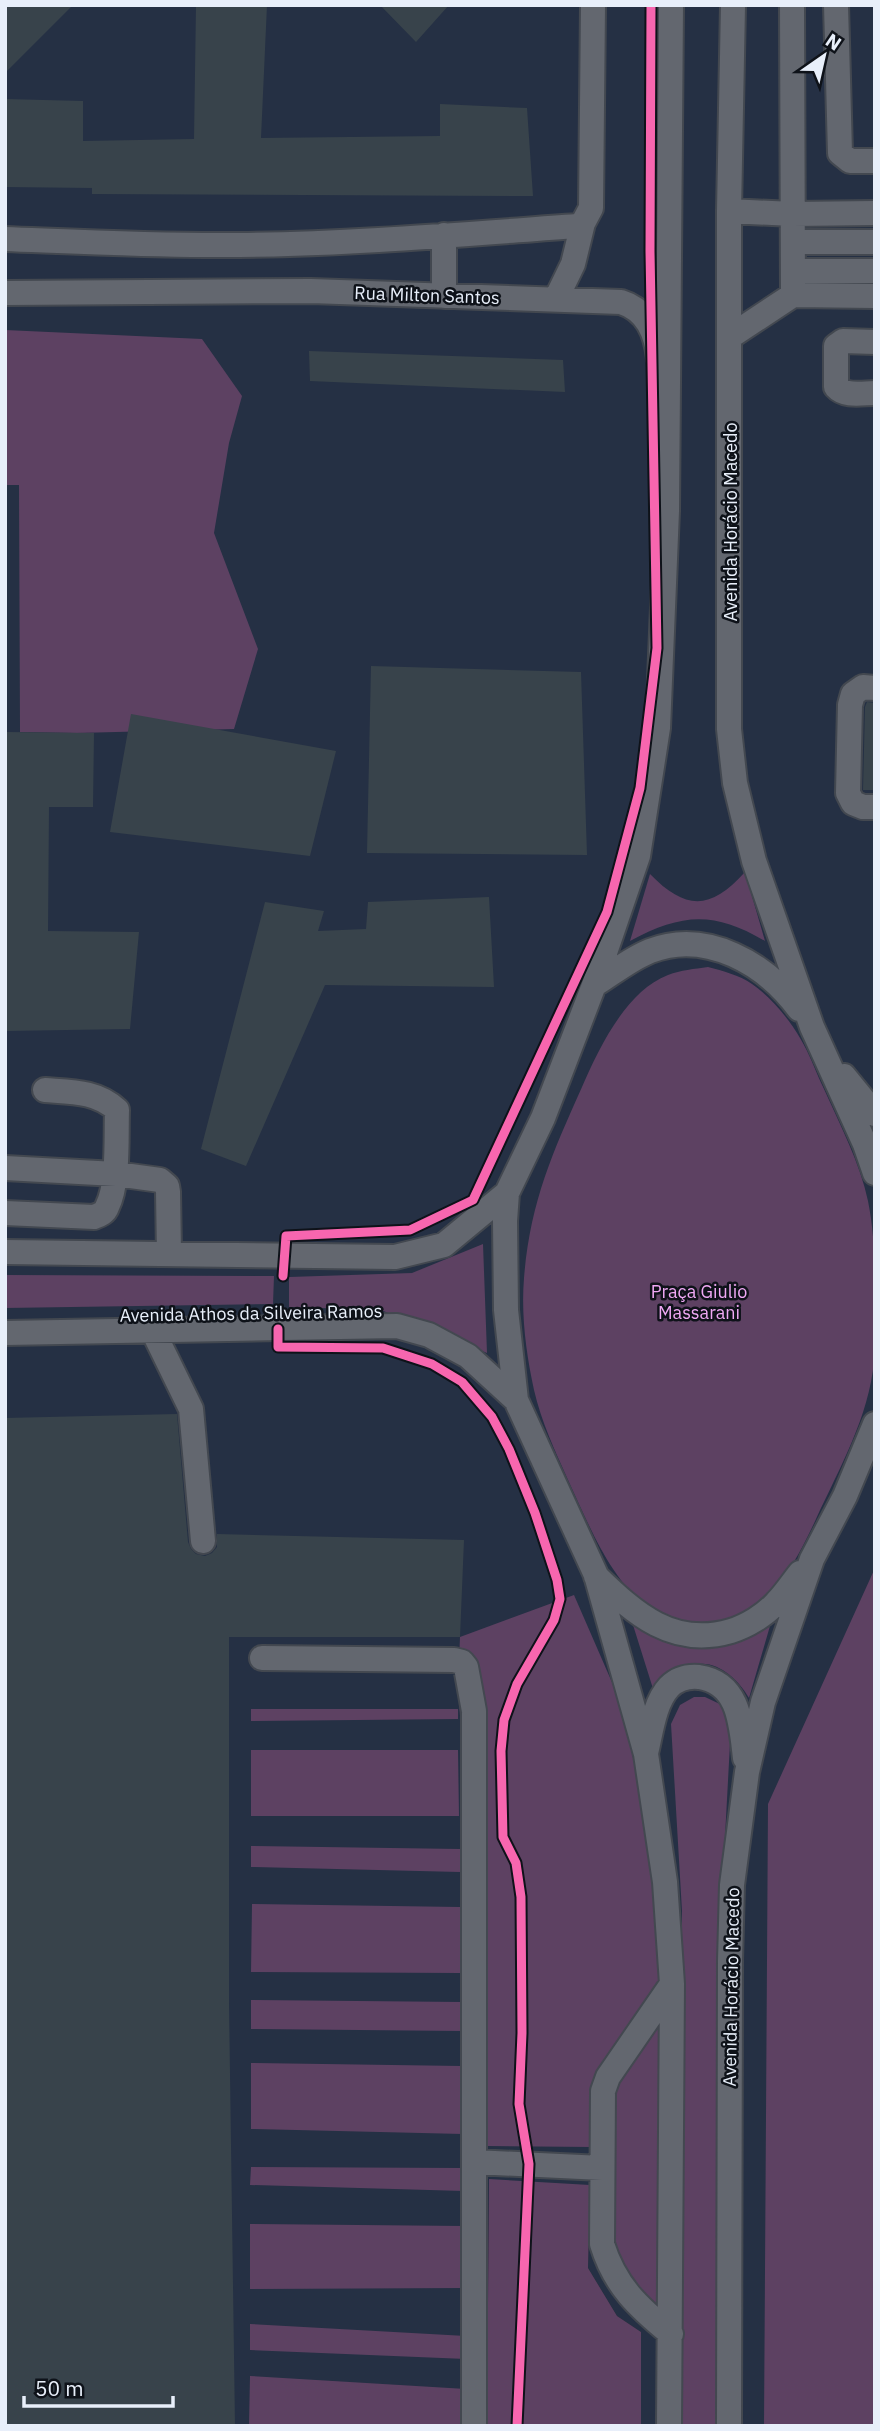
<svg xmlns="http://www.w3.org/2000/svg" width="880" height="2431" font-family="'IBM Plex Sans',sans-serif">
  <rect width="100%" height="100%" fill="#262b34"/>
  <path fill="#253044" d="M5 5H875V2426H641V2332L617 2316 588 2268 590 2186 489 2180 487 2426H5Z"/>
  <path fill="#5d4162" d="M5 330 202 339 242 396 229 443 214 533 258 649 234 729 77 733 20 732 19 485H5Z
    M745 872 765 941C714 911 682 913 630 941L650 874C686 911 711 910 745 872Z
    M708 967C723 971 739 975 752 984 771 997 789 1019 800 1038 810 1054 816 1073 824 1089 840 1125 860 1163 868 1201 875 1236 875 1270 875 1305 875 1324 876 1343 874 1361 869 1417 839 1469 816 1519 795 1565 764 1622 708 1627 696 1628 657 1616 647 1608 608 1575 589 1525 568 1480 555 1451 541 1421 534 1390 526 1353 521 1315 524 1278 530 1203 552 1154 582 1087 599 1048 626 991 668 975 681 970 694 969 708 967Z
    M483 1244 487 1353 381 1310 289 1307V1277L412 1273Z
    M5 1275 274 1276 273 1304 5 1308Z
    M875 1568V2426H764L768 1804Z
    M574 1595 621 1703 637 1776 651 1856 661 1982 598 2077 593 2147 487 2146 458 1684 460 1637Z
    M633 1625C677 1657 725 1655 770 1626L749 1698C737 1677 710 1653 685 1669 674 1675 664 1686 655 1695Z
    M694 1697H705L722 1705 731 1725 721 1911 718 2016 717 2426H681L682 1911 671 1724 680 1705Z
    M251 1709H458V1719L251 1721Z
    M251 1750H458L459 1816H251Z
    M251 1846 460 1849V1872L251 1867Z
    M252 1904 460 1907 461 1973 251 1972Z
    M251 2000 462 2002V2031L251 2029Z
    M662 2009 665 2322 612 2259 611 2080Z
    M251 2063 462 2066 463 2134 251 2129Z
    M251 2167 464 2168V2191L250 2185Z
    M489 2179 590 2185 588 2268 617 2316 641 2332V2426H487Z
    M250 2224 464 2226 465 2288 250 2289Z
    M250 2324 466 2336V2359L250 2350Z
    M250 2376 466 2389 467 2426H249Z"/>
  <path fill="#38434b" d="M5 5H73L5 73Z
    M196 5H267L261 138 440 136V104L527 108 533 196 92 194V188L5 187V99L83 101V141L194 139Z
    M380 5H449L416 42Z
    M309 351 563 360 565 392 310 381Z
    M371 666 581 672 587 855 367 853Z
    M867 702 875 703V790H863L865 707Z
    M131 714 336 751 310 856 110 832Z
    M5 732 94 733 93 807H49L48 931 139 932 130 1029 5 1031Z
    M489 897 494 987 325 985 246 1166 201 1149 265 902 324 911 318 931 366 929 368 902Z
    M177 1414 188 1542 191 1549 196 1554 205 1556 212 1553 217 1547V1534L464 1540 460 1637H229V2003L235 2426H5V1418Z"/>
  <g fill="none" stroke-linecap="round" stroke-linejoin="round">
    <defs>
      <path id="minor" d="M733 5 729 211V729L735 783 754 861 812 1027 865 1144 875 1173
        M792 5 793 295
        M836 5 840 153 850 161H875
        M729 211 793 214 875 213
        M444 235V296
        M5 239C83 242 161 246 239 245 352 244 465 234 577 226L583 223 591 208 593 5
        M793 242H875
        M793 271H875
        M5 293 311 291 621 302C647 310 656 333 659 358
        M556 299 573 264 583 223
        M731 336 793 295 875 296
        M875 342 843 341 836 346V387C845 397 862 393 875 393
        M875 688 863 687 853 694 850 705 848 793 853 803 863 807H875
        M594 985C612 974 630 959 650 951 707 929 766 964 799 1009
        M844 1076 875 1114
        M5 1168 116 1174 160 1180 167 1186 168 1192 169 1254
        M5 1213 94 1217C99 1215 105 1213 107 1207 119 1183 116 1138 117 1110 97 1091 71 1092 45 1090
        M5 1252 395 1257 444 1245 507 1193
        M153 1331 191 1409 203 1541
        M5 1333 397 1326 429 1335 468 1356 516 1400
        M596 1576C635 1614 673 1648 731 1631 747 1626 765 1615 776 1603 785 1594 792 1583 800 1573
        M262 1658 454 1660 462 1662 466 1667 474 1711V2426
        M646 1753C651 1733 654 1703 669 1687 677 1679 688 1676 699 1677 740 1683 741 1725 745 1758
        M474 2162 602 2168
        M671 2334C638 2307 615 2286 602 2244L603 2091 608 2077 672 1984
        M669 2426 672 1984 665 1882 646 1754 596 1575 516 1400 506 1310 505 1221 507 1193 543 1118 594 985 638 856 658 728 667 511 671 5
        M729 2426 730 1961 732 1885 747 1772 763 1702 812 1559 845 1496 875 1424"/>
    </defs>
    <use href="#minor" stroke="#434850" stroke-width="28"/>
    <use href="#minor" stroke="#63676f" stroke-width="24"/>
    <defs>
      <path id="cycleway" d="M283 1276 286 1236 410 1230 473 1200 607 912 640 788 657 648 650 251 651 5
        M278 1329V1347L383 1348 432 1364 462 1382 492 1417 509 1449 535 1513 557 1580 560 1599 554 1620 517 1684 504 1720 501 1751 503 1837 516 1863 521 1897 522 2033 519 2104 529 2164 517 2426"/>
    </defs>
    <use href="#cycleway" stroke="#0e1219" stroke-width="13"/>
    <use href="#cycleway" stroke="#f766af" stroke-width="9"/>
  </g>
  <g text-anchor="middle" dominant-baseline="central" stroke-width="5" stroke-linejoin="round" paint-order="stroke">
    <g font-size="18" fill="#e8effa" stroke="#0e1219">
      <text transform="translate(427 295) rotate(2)">Rua Milton Santos</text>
      <text transform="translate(730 522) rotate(-90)">Avenida Horácio Macedo</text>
      <text transform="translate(251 1313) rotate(-1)">Avenida Athos da Silveira Ramos</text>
      <text transform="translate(731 1987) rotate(-89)">Avenida Horácio Macedo</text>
    </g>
    <g font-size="18" fill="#f0a9f5" stroke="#0e1219">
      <text x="699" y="1291">Praça Giulio<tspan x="699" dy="21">Massarani</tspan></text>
    </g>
  </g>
  <rect width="880" height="2431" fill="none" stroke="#e8effa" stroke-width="14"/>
  <g transform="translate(824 56) rotate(34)" stroke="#0e1219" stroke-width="5" paint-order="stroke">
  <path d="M0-5L12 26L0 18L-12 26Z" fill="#e8effa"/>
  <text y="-10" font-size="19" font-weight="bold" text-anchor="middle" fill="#e8effa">N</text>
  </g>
  <path d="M24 2396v10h149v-10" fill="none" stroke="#e8effa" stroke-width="3.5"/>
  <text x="35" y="2396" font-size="21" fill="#e8effa" stroke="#0e1219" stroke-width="5" paint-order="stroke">50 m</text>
</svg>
